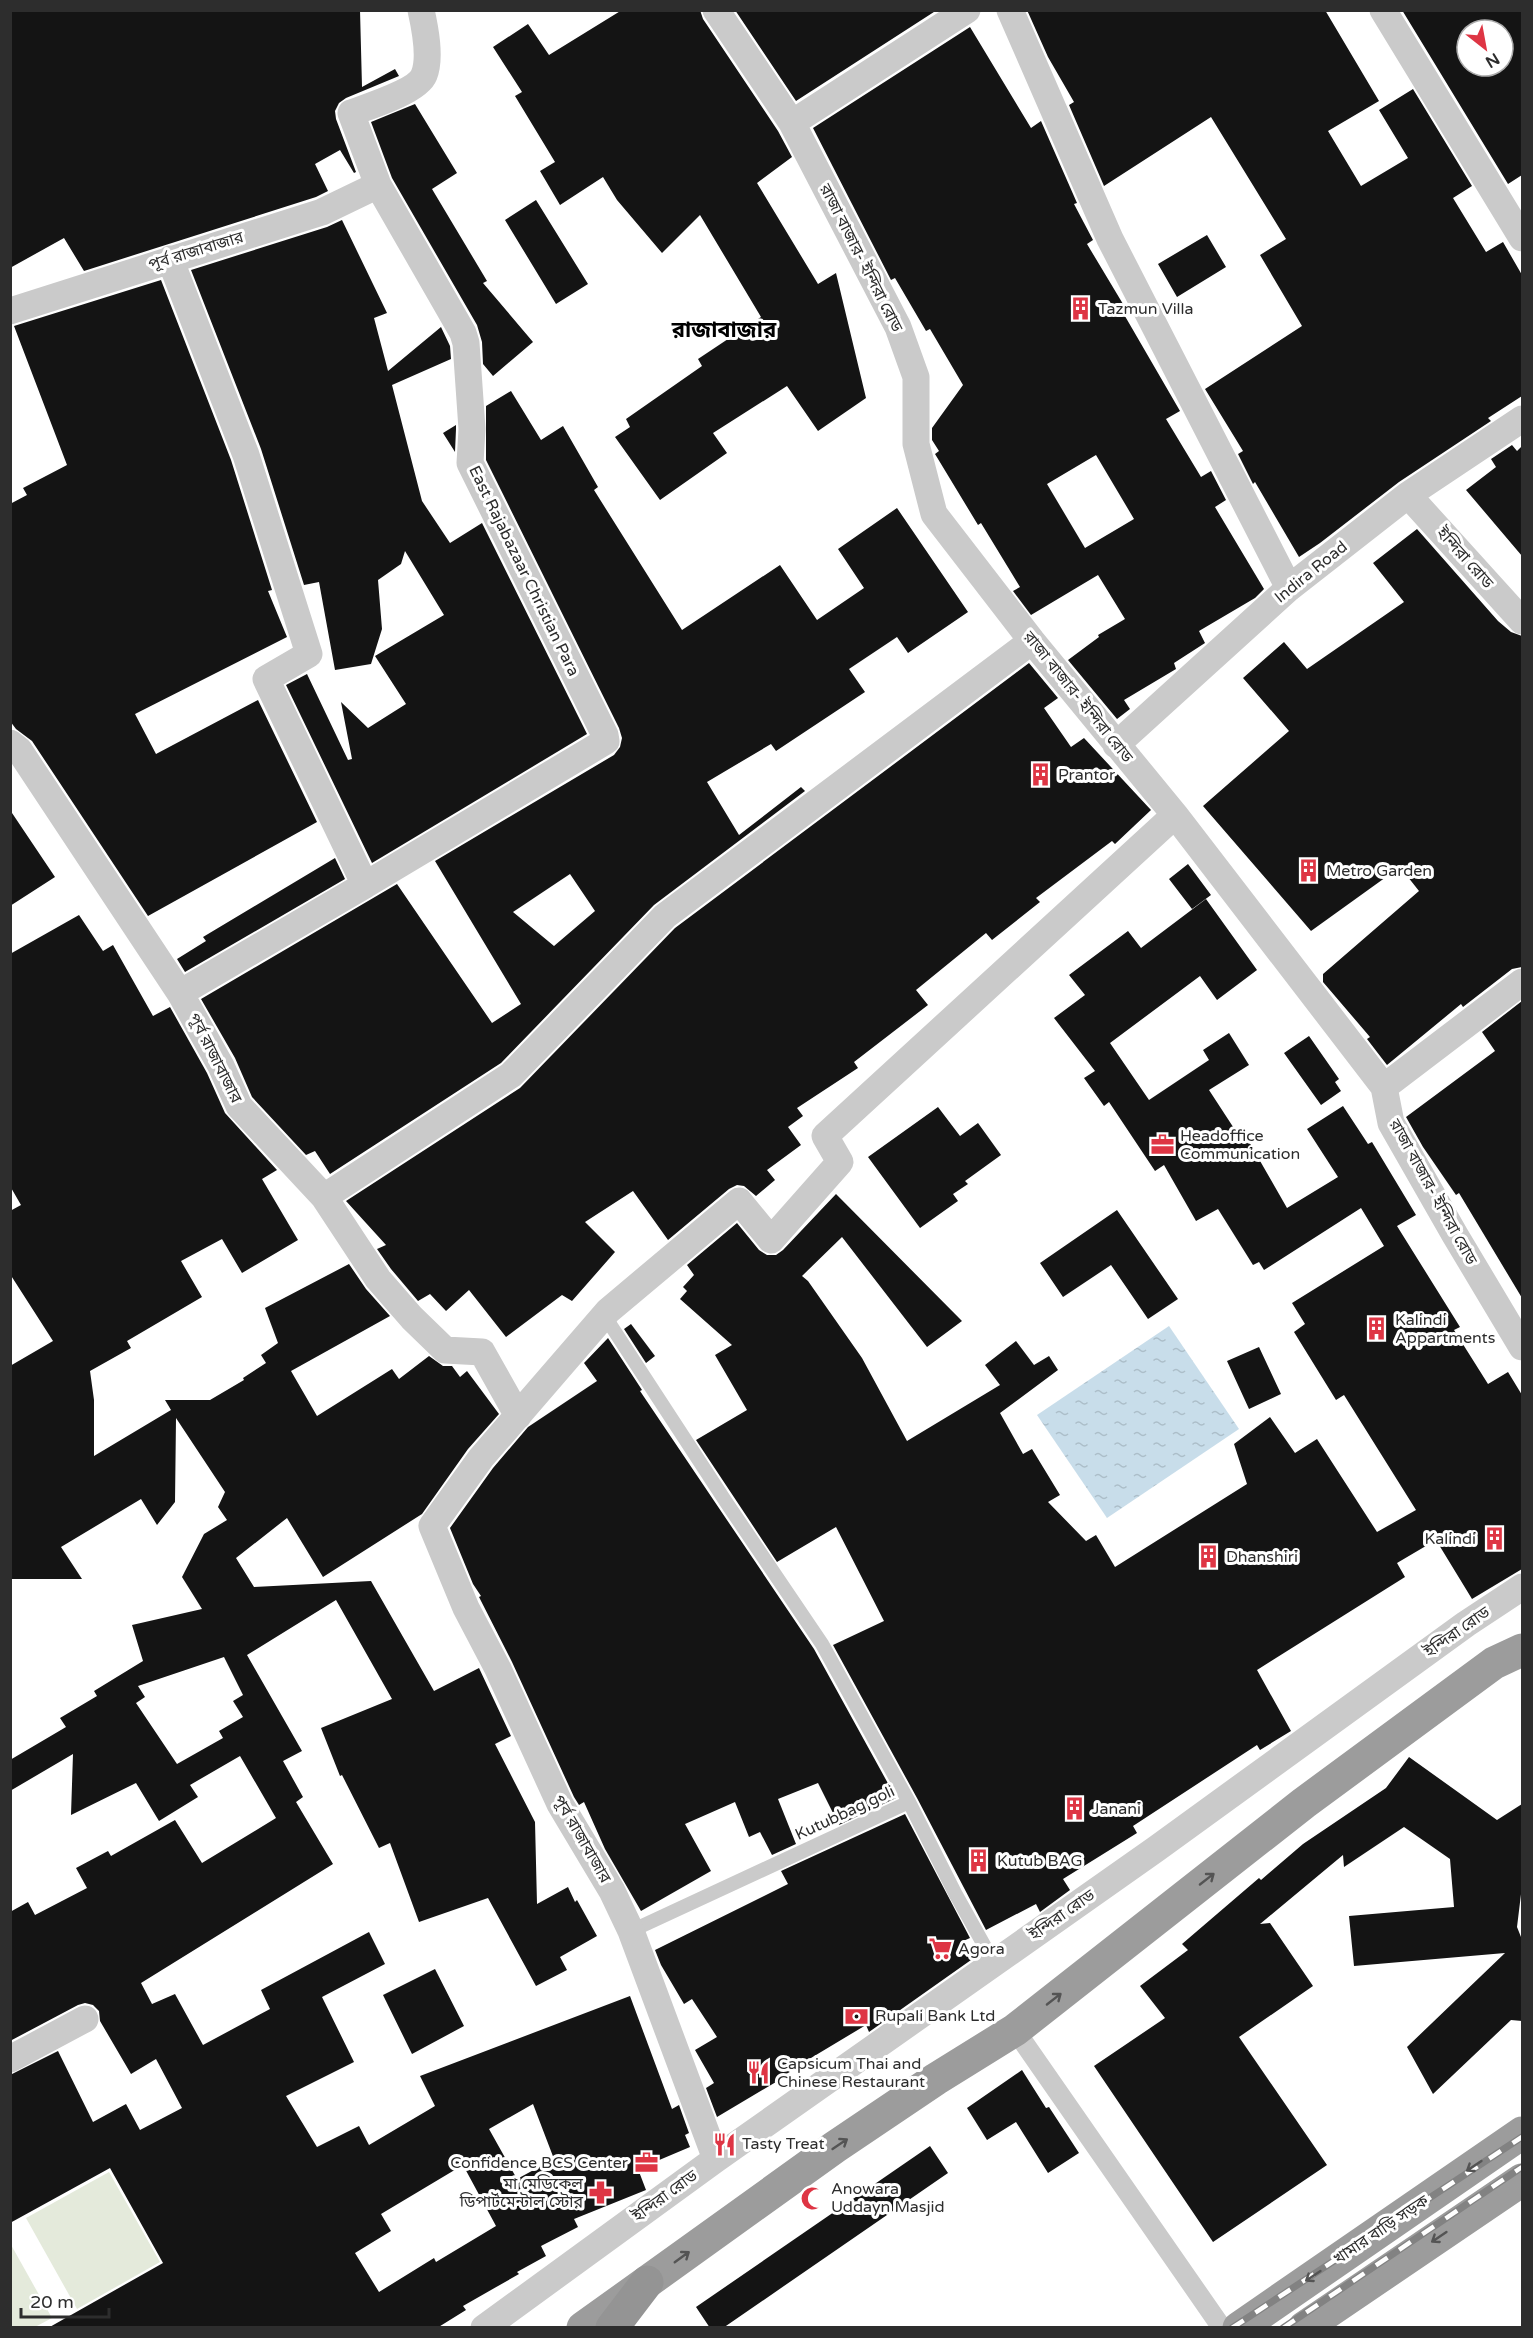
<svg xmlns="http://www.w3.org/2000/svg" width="1533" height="2338" font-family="'Varela Round','Noto Sans Bengali',sans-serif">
  <defs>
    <pattern id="water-ripples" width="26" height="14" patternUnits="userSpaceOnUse" patternTransform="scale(1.5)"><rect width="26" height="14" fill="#c8ddea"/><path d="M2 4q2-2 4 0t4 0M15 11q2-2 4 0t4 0" fill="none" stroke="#acbec9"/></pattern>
  </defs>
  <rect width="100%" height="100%" fill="#fff"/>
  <path fill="#e4eadb" d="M109 2172 160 2262 77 2309 26 2218Z
    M10 2243 52 2318 35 2327H11Z"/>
  <path fill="url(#water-ripples)" d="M1169 1326 1239 1429 1107 1518 1037 1415Z"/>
  <path fill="#141414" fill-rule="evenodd" d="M10 10H360L362 87 395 69 399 76 346 98 339 103 335 111 336 119 356 172 354 173 340 150 315 164 328 191 316 197 84 271 64 238 10 268Z
    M622 10H700L703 19 778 131 792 157 757 183 818 284 836 273 866 398 818 431 787 386 713 433 727 453 660 500 615 437 630 427 626 419 702 366 698 359 761 317 700 215 662 253 617 200 603 177 560 205 540 171 555 162 515 96 522 92 493 47 528 24 549 55Z
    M735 10H937L796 101Z
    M1027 10H1325L1379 101 1328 131 1361 186 1408 158 1379 110 1413 89 1472 186 1453 198 1486 252 1503 242 1522 275V396L1488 418 1491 421 1399 482 1320 543 1299 557 1255 482 1253 484 1238 454 1243 451 1205 389 1302 326 1260 255 1286 239 1211 117 1104 186 1069 105 1074 102 1048 57Z
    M1402 10H1522V175L1508 184ZM1467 30H1503V66H1467Z
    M970 27 1031 128 1041 121 1077 203 1074 204 1093 240 1087 244 1126 309 1122 311 1180 411 1166 419 1201 477 1211 471 1226 500 1215 507 1264 589 1255 598 1199 631 1205 643 1174 663 1176 669 1124 700 1130 709 1117 719 1068 660 1099 637 1098 635 1125 619 1098 575 1031 615 1013 591 1020 587 981 523 978 525 935 454 939 451 932 440V428L963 385 930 329 926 331 895 278 891 280 813 128ZM1096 455 1134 519 1085 548 1047 484Z
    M415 104 457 173 432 189 487 281 483 283 533 342 493 376 483 364 482 342 477 325 392 178 371 122Z
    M536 200 588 284 556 304 505 220Z
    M342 220 387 313 374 318 388 371 441 327 450 346 451 359 392 385 422 501 450 543 482 523 587 734 372 863 286 685 307 674 348 760 352 759 341 702 368 728 406 704 375 656 444 615 405 551 401 564 378 580 382 629 371 664 335 670 319 582 304 585 261 449 191 270 327 227Z
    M1207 235 1226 267 1177 297 1158 264Z
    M161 280 231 460 272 590 268 591 287 637 135 714 156 754 258 700 317 822 148 916 32 741 16 729 10 721V504L27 495 23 488 67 465 14 326Z
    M511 391 541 440 563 426 598 487 594 490 682 630 780 565 817 620 864 588 838 549 897 508 968 612 908 653 897 637 849 669 865 692 776 751 771 744 707 782 739 835 801 787 805 791 654 905 501 1063 330 1174 315 1151 306 1155 252 1097 235 1058 201 999 397 884 492 1023 521 1004 435 861 614 755 620 747 622 738 619 728 486 460V406ZM570 874 595 911 554 946 513 912Z
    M456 425V429L455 452 443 433Z
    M1512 445 1517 451 1522 446V556L1466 490 1496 467 1491 459Z
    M1417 529 1498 621 1511 632 1522 636V967L1512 969 1463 1007 1461 1004 1387 1065 1367 1039 1370 1037 1323 982V974L1419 891 1400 867 1311 931 1203 806 1289 731 1243 678 1284 642 1307 669 1404 602 1373 563Z
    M1029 663 1058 698 1044 708 1071 747 1084 738 1151 810 1115 844 1112 841 1036 898 1040 902 992 940 986 933 916 990 928 1005 854 1062 858 1068 797 1108 803 1116 788 1127 801 1145 767 1170 775 1180 756 1196 744 1186 737 1185 729 1189 668 1240 633 1191 585 1222 615 1252 572 1301 562 1295 506 1337 469 1290 446 1311 430 1294 418 1301 391 1269 377 1249 386 1245 346 1201 520 1088 675 928Z
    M10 810 55 877 10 906Z
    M335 858 345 879 185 972 177 959 206 941 203 937Z
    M1188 864 1211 895 1192 909 1169 879Z
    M1206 899 1257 970 1217 1000 1200 976 1110 1043 1149 1100 1209 1060 1203 1050 1229 1033 1249 1065 1209 1090 1239 1136 1244 1133 1287 1208 1338 1177 1307 1129 1343 1106 1368 1144 1372 1142 1416 1215 1397 1226 1460 1327 1454 1330 1488 1384 1508 1372 1522 1395V1569L1472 1599 1436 1540 1397 1563 1405 1577 1257 1670 1291 1731 1260 1750 1257 1745 1133 1826 1137 1833 1063 1879 1070 1890 1040 1912 1036 1904 986 1930 917 1798 833 1645 884 1621 836 1527 777 1562 696 1440 747 1410 715 1355 732 1345 680 1299 687 1291 683 1287 694 1275 687 1265 737 1223 759 1250 767 1255H776L783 1250 836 1194 962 1321 927 1347 842 1237 802 1276 808 1281 862 1358 907 1441 1000 1385 985 1365 1016 1341 1034 1365 1049 1356 1058 1370 1000 1413 1023 1454 1032 1449 1060 1495 1048 1502 1086 1541 1096 1535 1115 1567 1247 1484 1234 1444 1270 1417 1295 1453 1317 1439 1377 1532 1416 1510 1344 1395 1336 1400 1294 1332 1305 1324 1292 1303 1384 1246 1361 1208 1264 1270 1259 1262 1253 1265 1218 1209 1196 1221 1164 1165 1155 1171 1109 1102 1104 1106 1084 1078 1095 1071 1054 1018 1085 995 1069 975 1128 931 1141 948Z
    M79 915 103 951 113 945 153 1016 170 1007 207 1073 225 1113 277 1170 262 1179 298 1240 242 1273 222 1239 181 1261 202 1297 127 1341 131 1348 90 1371 94 1400V1456L171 1410 165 1400H210L244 1380 243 1378 266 1363 261 1355 278 1343 265 1308 349 1264 366 1289 390 1316 291 1371 317 1416 392 1369 399 1379 429 1356 443 1366H452L460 1377 467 1371 499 1414 468 1449 422 1514 323 1577 287 1518 236 1558 254 1587 371 1581 434 1691 479 1668 511 1736 495 1744 535 1822 537 1904 568 1887 575 1902 577 1900 597 1936 560 1957 567 1970 536 1986 488 1898 419 1922 390 1843 379 1848 342 1775 340 1776 321 1728 392 1699 336 1600 247 1655 302 1751 283 1761 303 1797 296 1802 333 1864 141 1983 152 2004 175 1994 203 2045 270 2009 261 1990 369 1932 385 1964 322 1997 354 2062 286 2096 317 2147 359 2126 369 2145 435 2106 420 2076 630 1996 672 2109 679 2105 689 2133 685 2135 690 2147 638 2169 646 2190 574 2219 578 2227 541 2246 546 2256 517 2272 519 2274 463 2306 466 2310 437 2328H48L163 2263 110 2168 10 2223V2075L58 2051 93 2122 126 2104 140 2130 182 2108 156 2059 131 2074 100 2021 99 2011 93 2005 85 2003 78 2005 10 2041V1912L28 1902 35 1915 87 1888 76 1868 108 1851 111 1856 175 1820 202 1863 276 1818 240 1756 190 1785 198 1797 159 1821 136 1783 71 1815 73 1754 10 1791V1760L66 1727 60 1718 97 1696 94 1691 143 1661 132 1625 202 1609 182 1577 204 1534 227 1520 218 1507 225 1492 176 1418 175 1502 157 1525 141 1499 61 1547 82 1579H10V1366L53 1341 10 1274V1211L21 1205 10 1186V954ZM224 1657 243 1695 233 1701 243 1717 219 1731 223 1738 177 1764 136 1703 145 1697 138 1686ZM533 2104 554 2159 517 2179 489 2129ZM463 2165 496 2226 436 2262 434 2258 379 2292 355 2253 391 2231 381 2214Z
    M1522 1001V1298L1459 1193 1456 1195 1423 1147 1406 1117 1495 1051 1482 1032Z
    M1309 1036 1339 1079 1335 1082 1341 1091 1321 1105 1284 1053Z
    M938 1107 960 1136 978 1123 1001 1155 965 1181 968 1184 953 1194 958 1201 920 1228 868 1157Z
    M1117 1210 1178 1299 1148 1319 1111 1265 1063 1297 1040 1263Z
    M631 1324 655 1356 646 1363 624 1329Z
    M608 1338 642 1390 640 1391 814 1649 896 1798 839 1825 818 1783 778 1799 796 1844 772 1855 760 1832 749 1837 735 1802 685 1824 711 1871 641 1911 605 1849 584 1802 579 1805 574 1797 512 1662 479 1597 481 1596 473 1584 450 1528 493 1468 528 1427 597 1381 584 1363Z
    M1259 1347 1281 1394 1249 1409 1227 1361Z
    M1409 1757 1497 1820 1522 1804V1886L1517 1927 1521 1937 1522 1935V2021L1511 2020 1433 2094 1407 2047 1505 1953 1354 1966 1349 1916 1454 1907 1450 1859 1404 1827 1344 1867 1343 1855 1260 1924 1270 1923 1313 1986 1239 2037 1327 2165 1213 2242 1094 2066 1165 2018 1140 1986 1188 1950 1182 1944 1259 1878 1261 1880 1303 1844 1386 1788Z
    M905 1814 970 1938 961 1942 971 1960 869 2032 866 2025 811 2058 812 2060 775 2080 776 2082 717 2117 706 2088 714 2083 695 2050 717 2037 692 1999 684 2004 661 1965 655 1950 788 1884 781 1871Z
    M435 1969 464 2026 412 2054 383 1995Z
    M1022 2070 1046 2108 1049 2107 1079 2153 1048 2173 1016 2122 987 2140 967 2108Z
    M930 2146 948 2173 723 2328H710L696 2307Z"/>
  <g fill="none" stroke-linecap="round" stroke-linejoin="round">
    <path stroke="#cacaca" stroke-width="14" d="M604 1315 726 1502 822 1644 909 1802
      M631 1931 909 1802 955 1893 994 1963"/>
    <path stroke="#cacaca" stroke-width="20" d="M1015 2030 1222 2328"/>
    <path stroke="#cacaca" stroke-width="27" d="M716 10 792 123 898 327 916 377V444L934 514 1032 641 1175 815 1384 1087 1391 1123 1455 1235 1522 1347
      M1010 10 1110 239 1289 588
      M1383 10 1522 238
      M792 123 967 10
      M170 259 246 455 309 654 266 679 365 885 606 741 605 735 470 463 472 429 466 343 463 333 378 185 351 113C367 107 418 91 424 75 431 58 425 28 421 10
      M10 311 322 212 378 185
      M1408 495 1522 621
      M10 743 19 750 180 993 221 1066 239 1106 324 1197 378 1279 412 1318 445 1350 482 1352 518 1416
      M1116 745 1289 588 1408 495 1522 419
      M180 993 365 885
      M1384 1087 1522 982
      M324 1197 511 1075 665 916 1032 641
      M10 2059 85 2019
      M716 2159 631 1931 612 1891 560 1804 498 1669 466 1608 432 1526 481 1458 608 1311 739 1201 771 1240 840 1162 825 1136 1175 815
      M484 2328 716 2159 1156 1849 1466 1624 1522 1587"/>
    <path stroke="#9c9c9c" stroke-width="33" d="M583 2328 835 2147 936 2079 1015 2030 1304 1803 1494 1663 1522 1650
      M1239 2328 1522 2133
      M1304 2328 1522 2180"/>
    <path stroke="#949494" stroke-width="33" d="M612 2328 647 2282"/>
    <defs>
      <path id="rail" d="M1232 2328 1522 2137
        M1283 2328 1522 2167"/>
    </defs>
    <use href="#rail" stroke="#828282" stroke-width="7"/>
    <use href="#rail" stroke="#fff" stroke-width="4.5" stroke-dasharray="14" stroke-linecap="butt"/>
  </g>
  <defs><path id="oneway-shaft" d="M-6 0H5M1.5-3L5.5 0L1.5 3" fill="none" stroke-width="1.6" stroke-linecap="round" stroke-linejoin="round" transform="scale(1.5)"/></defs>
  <g stroke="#545454">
    <use href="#oneway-shaft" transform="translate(1207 1879) rotate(-38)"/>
    <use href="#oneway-shaft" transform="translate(1054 1999) rotate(-38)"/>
    <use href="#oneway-shaft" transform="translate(840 2144) rotate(-34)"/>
    <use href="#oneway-shaft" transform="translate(1474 2166) rotate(146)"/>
    <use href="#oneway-shaft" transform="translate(1439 2237) rotate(146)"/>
    <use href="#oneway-shaft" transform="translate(682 2257) rotate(-36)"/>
    <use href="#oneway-shaft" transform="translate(1313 2276) rotate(146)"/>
  </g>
  <defs>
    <symbol id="building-bare" viewBox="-9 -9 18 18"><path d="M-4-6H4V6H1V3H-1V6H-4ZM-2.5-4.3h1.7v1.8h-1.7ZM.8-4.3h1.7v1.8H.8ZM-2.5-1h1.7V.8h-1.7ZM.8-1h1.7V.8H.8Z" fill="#de3544" stroke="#fff" stroke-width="2.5" paint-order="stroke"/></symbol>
    <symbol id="office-bare" viewBox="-9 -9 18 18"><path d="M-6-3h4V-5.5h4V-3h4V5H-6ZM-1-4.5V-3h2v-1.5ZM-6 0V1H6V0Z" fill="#de3544" stroke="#fff" stroke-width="2.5" paint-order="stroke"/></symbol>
    <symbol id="supermarket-bare" viewBox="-9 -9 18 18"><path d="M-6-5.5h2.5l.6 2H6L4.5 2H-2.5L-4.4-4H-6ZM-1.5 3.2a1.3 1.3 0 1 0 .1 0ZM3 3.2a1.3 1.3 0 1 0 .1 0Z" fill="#de3544" stroke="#fff" stroke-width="2.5" paint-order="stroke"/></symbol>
    <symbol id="bank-bare" viewBox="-9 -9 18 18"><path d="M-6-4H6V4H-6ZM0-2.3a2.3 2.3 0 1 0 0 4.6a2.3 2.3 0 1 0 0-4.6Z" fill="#de3544" stroke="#fff" stroke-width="2.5" paint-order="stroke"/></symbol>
    <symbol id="restaurant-bare" viewBox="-9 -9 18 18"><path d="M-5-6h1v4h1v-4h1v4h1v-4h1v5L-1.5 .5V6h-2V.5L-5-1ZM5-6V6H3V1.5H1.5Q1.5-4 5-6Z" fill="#de3544" stroke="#fff" stroke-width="2.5" paint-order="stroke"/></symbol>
    <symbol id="pharmacy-bare" viewBox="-9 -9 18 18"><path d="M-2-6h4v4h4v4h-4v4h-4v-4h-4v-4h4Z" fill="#de3544" stroke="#fff" stroke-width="2.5" paint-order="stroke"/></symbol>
    <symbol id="mosque-bare" viewBox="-9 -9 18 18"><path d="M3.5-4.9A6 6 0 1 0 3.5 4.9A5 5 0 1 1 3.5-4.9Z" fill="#de3544" stroke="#fff" stroke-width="2.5" paint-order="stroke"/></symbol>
  </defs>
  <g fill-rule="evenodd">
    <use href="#building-bare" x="1064" y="292" width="33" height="33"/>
    <use href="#building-bare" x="1024" y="758" width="33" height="33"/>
    <use href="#building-bare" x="1292" y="854" width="33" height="33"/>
    <use href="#office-bare" x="1146" y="1128" width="33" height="33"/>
    <use href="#building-bare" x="1360" y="1312" width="33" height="33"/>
    <use href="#building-bare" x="1478" y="1522" width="33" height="33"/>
    <use href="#building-bare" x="1192" y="1540" width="33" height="33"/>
    <use href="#building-bare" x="1058" y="1792" width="33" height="33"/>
    <use href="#building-bare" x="962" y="1844" width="33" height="33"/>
    <use href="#supermarket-bare" x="924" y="1932" width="33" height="33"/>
    <use href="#bank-bare" x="840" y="2000" width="33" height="33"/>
    <use href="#restaurant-bare" x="742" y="2056" width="33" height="33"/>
    <use href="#restaurant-bare" x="708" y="2128" width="33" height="33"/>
    <use href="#office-bare" x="630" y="2146" width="33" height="33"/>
    <use href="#pharmacy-bare" x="584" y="2176" width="33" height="33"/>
    <use href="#mosque-bare" x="796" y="2182" width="33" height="33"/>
  </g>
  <g text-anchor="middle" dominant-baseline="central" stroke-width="6" stroke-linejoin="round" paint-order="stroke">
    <g font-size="16" fill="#2d2d2d" stroke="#fff">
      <text transform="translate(196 251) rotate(-17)">পূর্ব রাজাবাজার</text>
      <text transform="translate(861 258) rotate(63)">রাজা বাজার- ইন্দিরা রোড</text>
      <text transform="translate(1465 558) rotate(48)">ইন্দিরা রোড</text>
      <text transform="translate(524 571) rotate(64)">East Rajabazaar Christian Para</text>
      <text transform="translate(1311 572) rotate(-39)">Indira Road</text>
      <text transform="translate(1078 697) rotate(51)">রাজা বাজার- ইন্দিরা রোড</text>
      <text transform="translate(215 1058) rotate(63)">পূর্ব রাজাবাজার</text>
      <text transform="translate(1433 1192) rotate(61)">রাজা বাজার- ইন্দিরা রোড</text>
      <text transform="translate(1457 1632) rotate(-35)">ইন্দিরা রোড</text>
      <text transform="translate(845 1813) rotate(-25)">Kutubbag goli</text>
      <text transform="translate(582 1839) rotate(60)">পূর্ব রাজাবাজার</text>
      <text transform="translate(1062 1915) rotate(-35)">ইন্দিরা রোড</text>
      <text transform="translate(665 2196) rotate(-36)">ইন্দিরা রোড</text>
      <text transform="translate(1381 2230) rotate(-34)">খামার বাড়ি সড়ক</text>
    </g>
    <g font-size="16" fill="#2d2d2d" stroke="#fff" text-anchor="start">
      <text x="1098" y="309">Tazmun Villa</text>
      <text x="1058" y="775">Prantor</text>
      <text x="1326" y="871">Metro Garden</text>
      <text x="1180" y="1136">Headoffice<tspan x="1180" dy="18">Communication</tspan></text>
      <text x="1395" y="1320">Kalindi<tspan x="1395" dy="18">Appartments</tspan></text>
      <text x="1476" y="1539" text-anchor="end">Kalindi</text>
      <text x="1226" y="1557">Dhanshiri</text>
      <text x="1092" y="1809">Janani</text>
      <text x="997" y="1861">Kutub BAG</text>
      <text x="958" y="1949">Agora</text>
      <text x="875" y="2016">Rupali Bank Ltd</text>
      <text x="777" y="2064">Capsicum Thai and<tspan x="777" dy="18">Chinese Restaurant</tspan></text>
      <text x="742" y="2144">Tasty Treat</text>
      <text x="628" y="2163" text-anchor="end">Confidence BCS Center</text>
      <text x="583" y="2184" text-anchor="end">মা মেডিকেল<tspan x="583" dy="18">ডিপার্টমেন্টাল স্টোর</tspan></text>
      <text x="831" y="2189">Anowara<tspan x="831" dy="18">Uddayn Masjid</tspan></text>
    </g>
    <g font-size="22" font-weight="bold" fill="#000" stroke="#fff">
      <text x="724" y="330">রাজাবাজার</text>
    </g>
  </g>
  <rect width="1533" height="2338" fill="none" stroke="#2d2d2d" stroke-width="24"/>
  <g transform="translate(1485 48) rotate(149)"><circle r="28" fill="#ffffff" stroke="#ababab" stroke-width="1.5"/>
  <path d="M0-4.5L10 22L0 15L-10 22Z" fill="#de3544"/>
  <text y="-9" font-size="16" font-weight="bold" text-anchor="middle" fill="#2d2d2d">N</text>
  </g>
  <path d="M21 2308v9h88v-9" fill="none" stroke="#2d2d2d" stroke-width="3"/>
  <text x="30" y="2308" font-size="18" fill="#2d2d2d" stroke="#ffffff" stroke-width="4.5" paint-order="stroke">20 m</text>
</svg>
